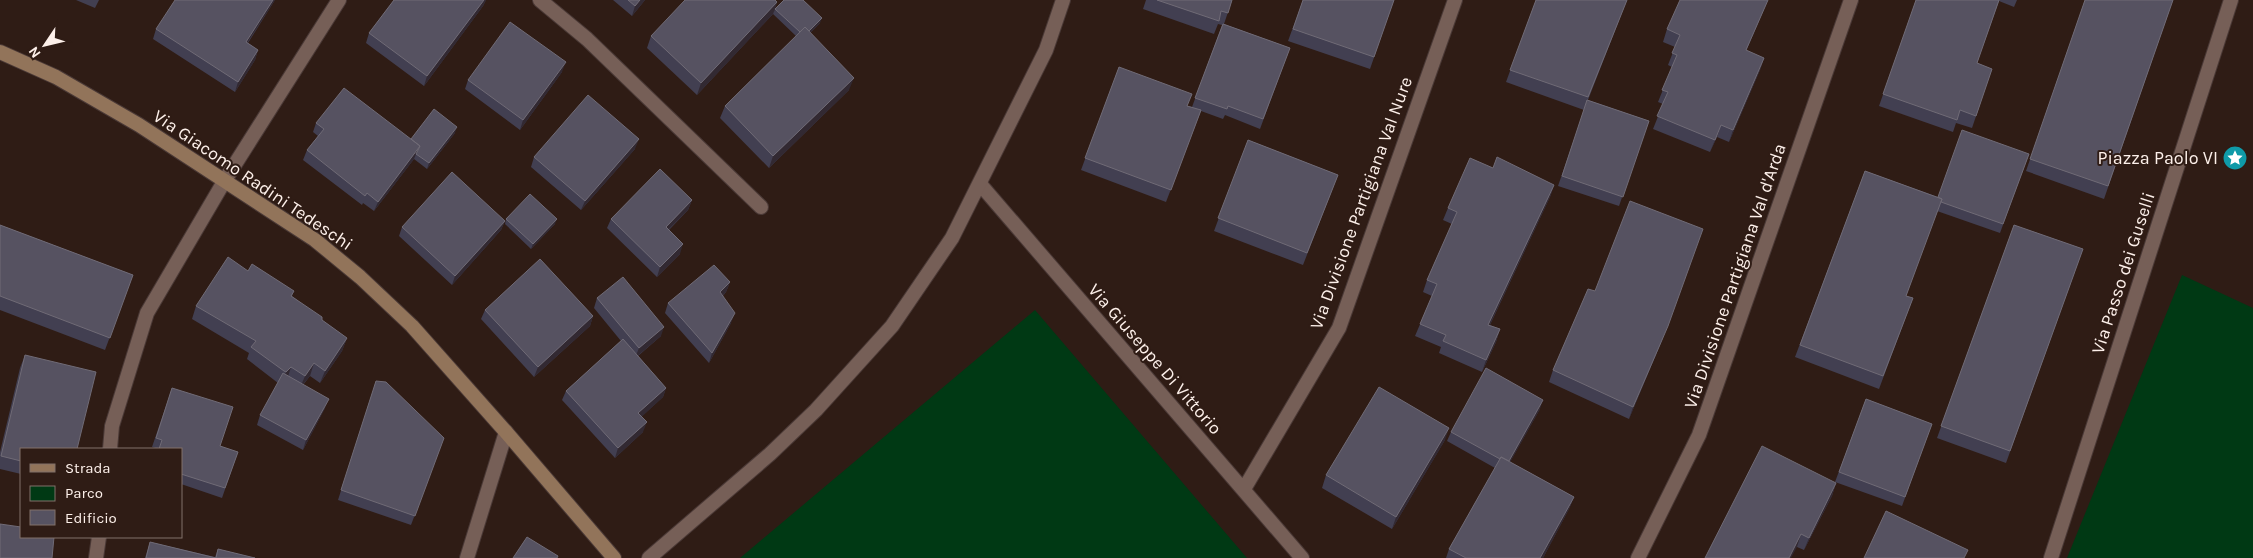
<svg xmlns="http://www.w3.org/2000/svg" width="2253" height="558" font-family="Karla,sans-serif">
  <rect width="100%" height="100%" fill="#2f1c15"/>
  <path fill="#003914" d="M2182 275 2253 308V558H2067Z
    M1035 310 1247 558H740Z"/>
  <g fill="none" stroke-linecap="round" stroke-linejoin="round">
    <defs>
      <path id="minor" d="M540 0 587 39 761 207
        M980 184 1302 558
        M110 449 112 426 147 313 225 180 339 0
        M1244 489 1339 328 1455 0
        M96 558 99 537
        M467 558 506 432
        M1638 558 1699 435 1851 0
        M2051 558 2231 0"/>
      <path id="tertiary" d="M649 558 770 454 816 410 892 326 952 238 1046 50 1063 0"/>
      <path id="secondary" d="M0 52 56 77 139 125 315 240 360 277 412 326 506 432 614 558"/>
    </defs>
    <use href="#minor" stroke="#4a3936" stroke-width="16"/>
    <use href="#tertiary" stroke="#4a3936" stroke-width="16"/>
    <use href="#secondary" stroke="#4a3936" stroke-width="16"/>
    <use href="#minor" stroke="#765f57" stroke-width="14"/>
    <use href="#tertiary" stroke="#765f57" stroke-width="14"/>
    <use href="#secondary" stroke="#92745a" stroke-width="14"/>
  </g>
  <path fill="#423f51" d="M76 0H99L95 8Z
    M275 0 248 43 258 50 255 60 235 92 153 39 156 29Z
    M394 0H486L483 6 424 86 366 43 369 33Z
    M613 0H645L632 16Z
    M1146 0H1232L1224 24 1290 48 1260 129 1225 115 1223 119 1201 111 1166 202 1081 170 1119 67 1188 106 1192 107 1222 25 1218 24 1214 34 1143 9Z
    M1303 0H1394L1370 69 1288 41Z
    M1536 0H1627L1588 100 1649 121 1619 206 1558 186 1584 110 1506 82Z
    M1768 0 1746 51 1764 58 1760 70 1729 142 1717 137 1710 152 1653 129 1663 104 1658 102 1672 67 1668 65 1675 47 1663 42 1667 29Z
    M1916 0H2017L2014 7 1999 1 1977 63 1992 69 1972 128 1956 123 1953 132 1879 106Z
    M2085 0H2173L2104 199 2026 171Z
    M777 2 773 14 697 95 647 48 651 36Z
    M775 9 820 23 810 33 849 90 769 168 720 118 725 106 796 36 773 14Z
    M562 72 520 130 465 89 468 80Z
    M316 123 411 139 455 133 427 169 414 159 374 211 363 203 362 205 303 160 307 150 318 136 313 132Z
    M1248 140 1338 175 1303 265 1214 231Z
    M635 149 581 210 531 167 534 157Z
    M2029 154 2000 233 1937 211 1906 296 1913 298 1879 389 1795 357 1865 171 1938 197Z
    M1493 168 1554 185 1550 197 1490 325 1500 329 1496 342 1482 372 1439 353 1441 347 1415 336 1432 296 1423 292 1427 280 1452 224 1443 220 1448 208Z
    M692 200 688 210 669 230 680 254 657 277 607 228 611 219Z
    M506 219 555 224 531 249 505 224Z
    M505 221 501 230 452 285 399 236 402 227Z
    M0 225 133 275 105 350 0 310Z
    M2014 225 2083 249 2006 463 1937 438Z
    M248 271 294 291 292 296 322 320 347 338 342 351 320 383 310 376 303 385 325 408 303 450 257 425 260 415 278 383 247 359 249 353 192 319 196 306Z
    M730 282 726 292 723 296 731 323 709 363 665 313 668 303Z
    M1595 291 1663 338 1629 419 1549 382 1553 370Z
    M597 298 661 336 638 356 666 388 663 397 641 417 643 432 615 458 562 400 566 391 621 341 594 308Z
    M485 310 593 316 590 326 534 377 481 319Z
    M25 355 21 449V474L0 469V452L20 368Z
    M376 381 444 438 411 525 338 500Z
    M172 388 220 446 238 452 222 498 181 484V449H159L152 447Z
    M1866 399 1932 424 1902 506 1835 482Z
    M1540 409 1510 462 1574 497 1569 509 1543 558H1446L1449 549 1495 468 1447 441 1451 432Z
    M1445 440 1392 529 1322 488 1326 475Z
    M1836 483 1832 496 1804 550 1797 547 1705 558Z
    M150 542 215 557 218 549 255 558H145Z"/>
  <path fill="#322932" d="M273 0H275L242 51 246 42Z
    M484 0H486L483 6 424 86 427 76Z
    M640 0H645L632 16 635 6Z
    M1768 0 1741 63 1746 50Z
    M777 2 773 14 697 95 701 83Z
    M822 18 820 23 802 41 804 36Z
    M258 50 255 60 235 92 238 82Z
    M1764 58 1760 70 1729 142 1733 130Z
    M566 62 562 72 520 130 523 120Z
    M854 78 849 90 769 168 773 156Z
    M1721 125 1717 137 1710 152 1715 140Z
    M457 127 455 133 427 169 429 163Z
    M639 139 635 149 581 210 585 201Z
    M420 146 417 154H416L414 159 374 211 378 202Z
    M1554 185 1550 197 1484 337 1488 325Z
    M692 200 688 210 662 236 666 227Z
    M557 219 555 224 531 249 533 244Z
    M505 221 501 230 452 285 455 276Z
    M683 244 680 254 657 277 660 267Z
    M730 282 726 292 717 302 720 292Z
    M735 313 731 323 709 363 712 353Z
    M593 316 590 326 534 377 538 367Z
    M1668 326 1663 338 1629 419 1633 407Z
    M664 327 661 336 635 358 639 348Z
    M1500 329 1496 342 1482 372 1486 360Z
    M347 338 342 351 320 383 325 371Z
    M314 363 310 376 300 388 305 376Z
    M291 367 287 380 281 385 286 372Z
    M666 388 663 397 635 423 638 413Z
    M329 399 325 408 303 450 306 440Z
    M1543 400 1540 409 1504 473 1507 464Z
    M647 422 643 432 615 458 618 448Z
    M1449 428 1445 440 1392 529 1396 517Z
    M1836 483 1832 496 1804 550 1809 538Z
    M1574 497 1569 509 1543 558H1540Z
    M1801 534 1797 547 1791 558H1789Z"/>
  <path fill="#565261" stroke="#706b76" d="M175 0H273L246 42 258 50 238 82 156 29Z
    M394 0H484L427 76 369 33Z
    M628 0H640L635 6Z
    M685 0H775L777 2 701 83 651 36Z
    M784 0H803L822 18 809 31 805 27 800 32 775 9Z
    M1157 0H1232L1228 13 1221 11 1219 21Z
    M1303 0H1394L1374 57 1293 29Z
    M1536 0H1627L1588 97 1510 70Z
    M1680 0H1768L1746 50 1764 58 1733 130 1721 125 1715 140 1657 116 1668 92 1662 90 1677 55 1672 53 1680 35 1667 29Z
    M1916 0H1999L1977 63 1992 69 1976 116 1960 110 1957 120 1883 94Z
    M2085 0H2173L2108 186 2030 159Z
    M510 22 566 62 523 120 468 80Z
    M1223 24 1290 48 1263 119 1228 106 1227 109 1195 98Z
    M805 27 854 78 773 156 725 106Z
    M1119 67 1192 94 1187 106 1201 110 1171 190 1085 158Z
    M344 88 420 146 378 202 367 193 365 196 307 150 324 129 316 123Z
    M588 95 639 139 585 201 534 157Z
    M1587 100 1649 121 1623 197 1562 176Z
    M434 109 457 127 429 163 416 154 420 146 411 139Z
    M1962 130 2029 154 2003 224 1941 202 1942 199 1938 197Z
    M1248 140 1338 175 1307 253 1218 218Z
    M1497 157 1554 185 1488 325 1500 329 1486 360 1443 341 1446 335 1420 324 1437 284 1427 280 1457 212 1448 208 1470 158 1493 168Z
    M660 169 692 200 666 227 683 244 660 267 611 219Z
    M1865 171 1942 199 1906 296 1913 298 1883 376 1800 345Z
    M452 172 505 221 455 276 402 227Z
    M530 194 557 219 533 244 506 219Z
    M1630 201 1703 229 1668 326 1633 407 1553 370 1588 289 1595 291Z
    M0 225 133 275 110 338 0 296Z
    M2014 225 2083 249 2010 451 1941 426Z
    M228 257 248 271 252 264 294 291 291 296 322 317V320L347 338 325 371 314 363 305 376 291 367 286 372 284 371 251 347 256 341 196 306Z
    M540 259 593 316 538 367 485 310Z
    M714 265 730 282 720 292 735 313 712 353 668 303Z
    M623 277 664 327 639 348 597 298Z
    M623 339 666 388 638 413 647 422 618 448 566 391Z
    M25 355 96 372 77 449H21V461L1 456Z
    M1486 368 1543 400 1509 461 1501 457 1500 459 1451 432Z
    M283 373 329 399 306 440 260 415Z
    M376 381 386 382 444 438 415 516 341 490Z
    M1379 387 1449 428 1396 517 1326 475Z
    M172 388 233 407 220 446 238 452 225 488 181 474V449H159L162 440 156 438Z
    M1866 399 1932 424 1905 497 1839 472Z
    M1762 446 1836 483 1809 538 1801 534 1789 558H1705Z
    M1501 457 1574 497 1540 558H1466L1449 549Z
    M1886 511 1968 550 1964 558H1864Z
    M0 524 21 527V537H54L52 558H0Z
    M527 537 558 556 557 558H513Z
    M150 542 216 558 218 549 255 558H146Z"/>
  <defs>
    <symbol id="sight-disc" viewBox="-11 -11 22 22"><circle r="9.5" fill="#0f9aa8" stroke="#2f1c15"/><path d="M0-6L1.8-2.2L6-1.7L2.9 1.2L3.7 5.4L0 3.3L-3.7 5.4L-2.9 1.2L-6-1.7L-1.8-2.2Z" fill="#fff"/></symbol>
  </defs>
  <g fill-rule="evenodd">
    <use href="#sight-disc" x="2221" y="144" width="28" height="28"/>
  </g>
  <g text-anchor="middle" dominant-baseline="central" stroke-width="4" stroke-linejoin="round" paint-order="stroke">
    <g font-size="18" fill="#fdf0ea" stroke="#2f1c15" text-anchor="end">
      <text x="2218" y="158">Piazza Paolo VI</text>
    </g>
    <g font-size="18" fill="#fdf0ea" stroke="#2f1c15">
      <text transform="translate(253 180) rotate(34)">Via Giacomo Radini Tedeschi</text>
      <text transform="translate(1361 203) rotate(-70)">Via Divisione Partigiana Val Nure</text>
      <text transform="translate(2123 273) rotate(-72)">Via Passo dei Guselli</text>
      <text transform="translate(1735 276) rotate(-71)">Via Divisione Partigiana Val d'Arda</text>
      <text transform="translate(1155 359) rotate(49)">Via Giuseppe Di Vittorio</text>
    </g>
  </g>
  <rect x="20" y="448" width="162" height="90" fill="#2f1c15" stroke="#81716a"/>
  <rect x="30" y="464" width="25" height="8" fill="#92745a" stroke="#81716a"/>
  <text x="65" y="473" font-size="15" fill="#fdf0ea">Strada</text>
  <rect x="30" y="486" width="25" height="15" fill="#003914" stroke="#81716a"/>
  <text x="65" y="498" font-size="15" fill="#fdf0ea">Parco</text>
  <rect x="30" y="510" width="25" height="15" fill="#565261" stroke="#81716a"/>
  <text x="65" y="523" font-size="15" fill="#fdf0ea">Edificio</text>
  <g transform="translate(45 45) rotate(235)" stroke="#2f1c15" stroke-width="4" paint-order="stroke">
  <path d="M0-4L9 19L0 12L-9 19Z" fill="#fdf0ea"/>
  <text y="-8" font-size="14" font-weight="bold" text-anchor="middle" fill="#fdf0ea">N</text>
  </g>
</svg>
